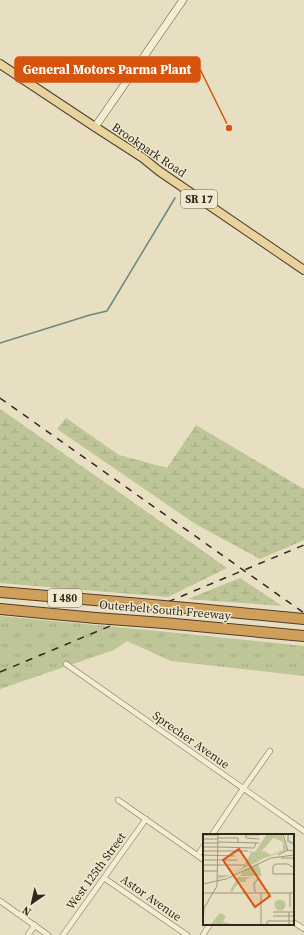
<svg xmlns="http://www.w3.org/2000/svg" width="304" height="935" font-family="'Source Serif 4',serif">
  <defs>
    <pattern id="grass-tufts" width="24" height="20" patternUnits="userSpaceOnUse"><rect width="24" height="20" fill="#bec597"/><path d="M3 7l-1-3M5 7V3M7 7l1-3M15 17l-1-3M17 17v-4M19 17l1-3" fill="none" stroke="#a4a982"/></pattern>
    <pattern id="wetland-marsh" width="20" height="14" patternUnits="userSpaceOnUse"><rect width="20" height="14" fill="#bec597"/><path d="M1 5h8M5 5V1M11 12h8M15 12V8" fill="none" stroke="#a4a982"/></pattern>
  </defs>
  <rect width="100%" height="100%" fill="#e8dec1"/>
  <path fill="url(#grass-tufts)" d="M0 616 148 630 304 646V676L171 661 127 641 114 650 0 689Z"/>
  <path fill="url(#wetland-marsh)" d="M0 409 227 568 168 597 0 583Z
    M66 418 119 455 167 468 196 425 302 488H304V540L260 559 197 525 57 429Z
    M240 578 282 606 188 599Z"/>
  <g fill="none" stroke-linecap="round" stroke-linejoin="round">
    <path stroke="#6c8882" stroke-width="1.5" d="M0 343 90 315 107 311 175 198"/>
    <defs>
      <path id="street" d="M66 664 304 831
        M118 800 204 860
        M212 835 243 789 270 751
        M198 855 204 846
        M104 878 187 935
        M0 901 48 935
        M293 922 304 929
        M28 935 35 925
        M63 935 146 819
        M203 935 210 924"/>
      <path id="secondary" d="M95 127 183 0"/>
      <path id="primary" d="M0 64 95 127 143 158 159 171 304 270"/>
      <path id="highway" d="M0 592 130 603
        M0 609 96 618
        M198 609 304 619
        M164 623 304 636"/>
    </defs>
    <use href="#street" stroke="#80705b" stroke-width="6"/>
    <use href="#secondary" stroke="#62513e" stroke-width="8"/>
    <use href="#primary" stroke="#4e3e2f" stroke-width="10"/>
    <use href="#highway" stroke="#4e3e2f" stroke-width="12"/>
    <use href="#street" stroke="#f4ecd3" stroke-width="5"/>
    <use href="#secondary" stroke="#f4ecd3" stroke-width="7"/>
    <use href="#primary" stroke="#e8d39c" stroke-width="8"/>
    <use href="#highway" stroke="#d0a05a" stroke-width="10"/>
    <path stroke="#31281d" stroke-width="1.5" stroke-dasharray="7 7" stroke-linecap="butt" d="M0 398 304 613
      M0 672 304 545"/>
    <defs>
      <path id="highway-bridge" d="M130 603 198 609
        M96 618 164 623"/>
    </defs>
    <use href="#highway-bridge" stroke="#4e3e2f" stroke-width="12" stroke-linecap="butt"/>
    <use href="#highway-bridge" stroke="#d0a05a" stroke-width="10"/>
  </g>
  <g text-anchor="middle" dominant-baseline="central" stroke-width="3" stroke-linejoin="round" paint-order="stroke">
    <g fill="#f1e8d0" stroke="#6b6253" stroke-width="1">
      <rect x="181" y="190" width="36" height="18" rx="3"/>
      <rect x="48" y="589" width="34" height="18" rx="3"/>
    </g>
    <g font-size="11" font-weight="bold" fill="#31281d">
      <text x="199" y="199">SR 17</text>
      <text x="65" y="598">I 480</text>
    </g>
    <g font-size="12" fill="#31281d" stroke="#f1e8d0">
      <text transform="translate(149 150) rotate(34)">Brookpark Road</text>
      <text transform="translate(165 610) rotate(5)">Outerbelt South Freeway</text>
      <text transform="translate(191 740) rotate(35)">Sprecher Avenue</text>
      <text transform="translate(96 871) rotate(-54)">West 125th Street</text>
      <text transform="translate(151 898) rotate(35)">Astor Avenue</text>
    </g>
  </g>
  <g transform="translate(203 834)">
    <rect width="91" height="91" fill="#e8dec1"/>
    <path d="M70 0H79L84 16 59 25 58 18 61 17 68 21 80 16V8L69 3ZM48 19 56 27 28 41 15 45V41H28L39 34ZM71.5 71a5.5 5.5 0 1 1 11 0a5.5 5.5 0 1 1-11 0ZM17 79 23 82 20 88 33 91H7Z" fill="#bec597"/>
    <path d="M64 0H70V4L58 18 59 25 56 27 46 17 52 18Z" fill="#bec597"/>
    <path d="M55 29 59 42H37L39 38ZM35 43H50L43 45V48H36L29 58 27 57Z" fill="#bec597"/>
    <path fill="none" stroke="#a3bbb5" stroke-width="2" d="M85 0V7L91 10M52 58 51 50 56 43"/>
    <path fill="none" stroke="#9f957f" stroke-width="1" d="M15 0 56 1M80 0 85 17M0 1H15M43 1V4L56 5M15 4H35V9M0 5H15M15 8 56 9M0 9H15M0 13H15M15 13 51 14 53 9M0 17H45M0 21 32 22M75 21 85 16 91 17M78 24H91M0 26H34M0 31H42M91 34 85 30H73L70 32V40H91M0 37H14M0 50 23 45 68 24 91 21M0 59H91M87 59V73M70 78H91M70 82H91M0 91 1 74 14 52 15 0M58 91V59M63 91 65 87H91M86 91V78"/>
    <path fill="#d6540e" fill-opacity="0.15" stroke="#d6540e" stroke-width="2" d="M36 15 67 62 52 73 20 26Z"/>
    <rect width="91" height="91" fill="none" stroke="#31281d" stroke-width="2"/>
  </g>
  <path fill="none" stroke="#d6540e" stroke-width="1.5" d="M229 128L200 69"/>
  <circle fill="#d6540e" stroke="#f1e8d0" stroke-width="1.5" cx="229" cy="128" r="4"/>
  <rect fill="#d6540e" stroke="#d6540e" stroke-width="1.5" x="15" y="57" width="185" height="25" rx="4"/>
  <g font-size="13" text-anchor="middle" font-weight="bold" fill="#fff">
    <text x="107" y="74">General Motors Parma Plant</text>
  </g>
  <g transform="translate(32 903) rotate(214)" stroke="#f1e8d0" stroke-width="3" paint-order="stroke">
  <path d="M0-3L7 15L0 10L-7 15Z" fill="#31281d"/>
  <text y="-6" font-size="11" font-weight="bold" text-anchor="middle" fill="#31281d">N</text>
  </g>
</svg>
